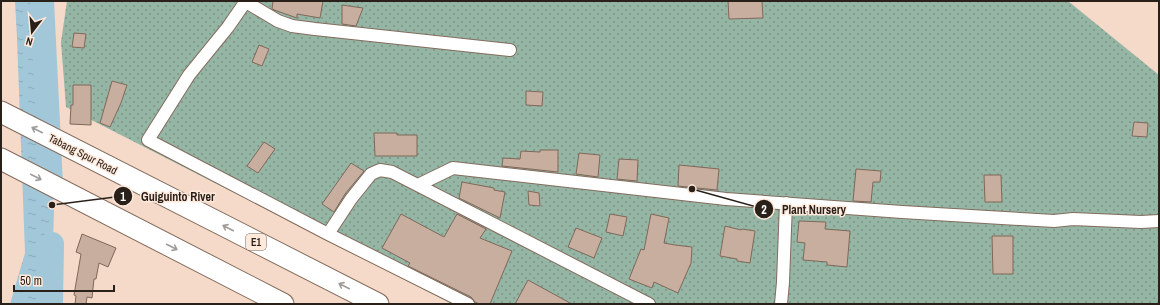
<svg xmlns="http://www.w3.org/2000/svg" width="1160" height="305" font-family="'Archivo Narrow',sans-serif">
  <defs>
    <pattern id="grass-dots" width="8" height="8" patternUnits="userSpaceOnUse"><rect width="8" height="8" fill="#96b6a5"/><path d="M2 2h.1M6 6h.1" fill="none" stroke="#7b9486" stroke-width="1.8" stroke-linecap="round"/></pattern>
    <pattern id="water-ripples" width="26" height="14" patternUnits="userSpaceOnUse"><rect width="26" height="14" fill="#a2c7d8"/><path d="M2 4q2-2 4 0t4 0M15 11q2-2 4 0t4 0" fill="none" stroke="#8cabb9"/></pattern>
  </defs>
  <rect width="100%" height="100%" fill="#f5dac9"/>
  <path fill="url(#grass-dots)" d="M67 1H1068L1159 75V304H452L66 107 61 42Z"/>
  <path fill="url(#water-ripples)" d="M15 1H43L42 50 54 210 52 275 46 304H10L25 253 17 38Z"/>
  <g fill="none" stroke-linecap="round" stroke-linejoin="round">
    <path stroke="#a2c7d8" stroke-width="24" d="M42 1 51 184
      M51 304 52 244"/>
  </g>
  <path fill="#c7ae9e" stroke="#7f6859" d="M273 1H323L320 18 297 14V18L277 11 272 9Z
    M728 1H762L763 18 729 19Z
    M342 5 363 8 356 26 342 24Z
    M74 33 86 34 84 48 72 47Z
    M259 45 269 49 262 66 252 62Z
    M112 81 127 85 121 103 110 127 100 123Z
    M73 85H91V125L70 124 71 105H73Z
    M526 91 543 92 542 106 526 105Z
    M1134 122 1148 123 1147 137 1132 136Z
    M374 133H397V135H417V156H375Z
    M264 142 275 149 258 173 247 166Z
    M540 150H558V172L502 166 503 158 520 159 521 151 540 152Z
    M579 153 600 155 598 177 576 174Z
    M619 159 638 160 637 181 617 179Z
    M351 163 364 171 345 194 334 212 322 204Z
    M679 165 719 169 717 190 678 186Z
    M856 169 881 171 880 182H873L871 202 853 201Z
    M984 175H1001L1002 202H985Z
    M462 182 494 188V190L505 192 500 218 459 198Z
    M528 191 539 193 540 206 529 205Z
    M401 214 444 237 457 214 486 229 480 238 512 251 490 304H479L475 302 471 297 408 266 410 263 382 248Z
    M610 214 627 217 623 236 606 232Z
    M651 214 669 218 664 243 675 245 692 247 691 263 678 293 654 282 652 288 629 279 641 249 644 250Z
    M799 221 826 222 825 229 850 231 847 267 827 265V262L803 260 805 243 797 242Z
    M725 226 741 230 742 229 755 231 750 263 737 261V259L720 256Z
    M576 228 602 238 594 258 568 247Z
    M82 234 116 248 108 267 99 263 96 279H94L92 298 87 297 86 304H75L76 296 74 295 81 254 76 252Z
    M992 236H1013V274H993Z
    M528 280 572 304H515Z"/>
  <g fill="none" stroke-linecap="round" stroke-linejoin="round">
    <defs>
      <path id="minor" d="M246 1 228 27 189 75 148 140 328 234 468 304
        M246 2 278 21 292 26 315 29 510 50
        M418 185 453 168 726 199 902 212 1054 221 1073 219 1141 222 1159 221
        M328 234 351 199 371 174 380 170 392 172 649 304
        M781 304 783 282 786 203"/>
      <path id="motorway" d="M1 112 378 304
        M1 159 283 304"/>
    </defs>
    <use href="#minor" stroke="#836c5d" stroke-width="14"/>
    <use href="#motorway" stroke="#836c5d" stroke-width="23"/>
    <use href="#minor" stroke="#fff" stroke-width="12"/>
    <use href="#motorway" stroke="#fff" stroke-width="21"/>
  </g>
  <defs><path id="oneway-shaft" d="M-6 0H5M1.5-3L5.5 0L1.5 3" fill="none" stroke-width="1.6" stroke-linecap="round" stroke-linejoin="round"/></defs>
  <g stroke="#9f9b98">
    <use href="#oneway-shaft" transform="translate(37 130) rotate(-153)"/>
    <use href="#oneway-shaft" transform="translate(36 177) rotate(27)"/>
    <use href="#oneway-shaft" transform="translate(228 228) rotate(-153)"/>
    <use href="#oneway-shaft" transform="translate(172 247) rotate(27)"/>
    <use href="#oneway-shaft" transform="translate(344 286) rotate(-153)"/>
  </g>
  <g text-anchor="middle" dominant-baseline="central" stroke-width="3" stroke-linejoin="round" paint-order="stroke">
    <rect fill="#fee9db" stroke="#6a5c54" stroke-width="1" x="246" y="234" width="20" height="16" rx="3"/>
    <g font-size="10" font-weight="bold" fill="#2a201a">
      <text x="256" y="242">E1</text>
    </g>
    <g font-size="11" fill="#2a201a" stroke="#fee9db">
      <text transform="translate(83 154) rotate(27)">Tabang Spur Road</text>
    </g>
  </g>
  <path fill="none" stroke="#2a201a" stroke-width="1.5" d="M52 205L123 196M692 189L764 209"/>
  <g fill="#2a201a" stroke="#fee9db" stroke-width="1.5">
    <circle cx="52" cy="205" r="4"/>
    <circle cx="692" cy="189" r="4"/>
    <circle cx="123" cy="196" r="10"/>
    <circle cx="764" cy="209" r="10"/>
  </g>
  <g font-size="12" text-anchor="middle" font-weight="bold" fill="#fff">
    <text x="123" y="201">1</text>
    <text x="764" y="214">2</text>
  </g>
  <g font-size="12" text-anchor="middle" font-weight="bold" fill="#2a201a" stroke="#fee9db" stroke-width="3" stroke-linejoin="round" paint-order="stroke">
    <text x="178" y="201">Guiguinto River</text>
    <text x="814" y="214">Plant Nursery</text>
  </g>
  <rect width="1160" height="305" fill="none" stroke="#2a201a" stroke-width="4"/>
  <g transform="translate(32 32) rotate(196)" stroke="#fee9db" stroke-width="3" paint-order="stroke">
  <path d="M0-3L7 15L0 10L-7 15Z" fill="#2a201a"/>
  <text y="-6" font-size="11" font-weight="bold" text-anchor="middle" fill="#2a201a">N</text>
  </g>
  <path d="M14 285v6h100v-6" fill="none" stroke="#2a201a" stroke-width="2"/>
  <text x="20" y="285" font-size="12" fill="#2a201a" stroke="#fee9db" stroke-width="3" paint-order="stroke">50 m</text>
</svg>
